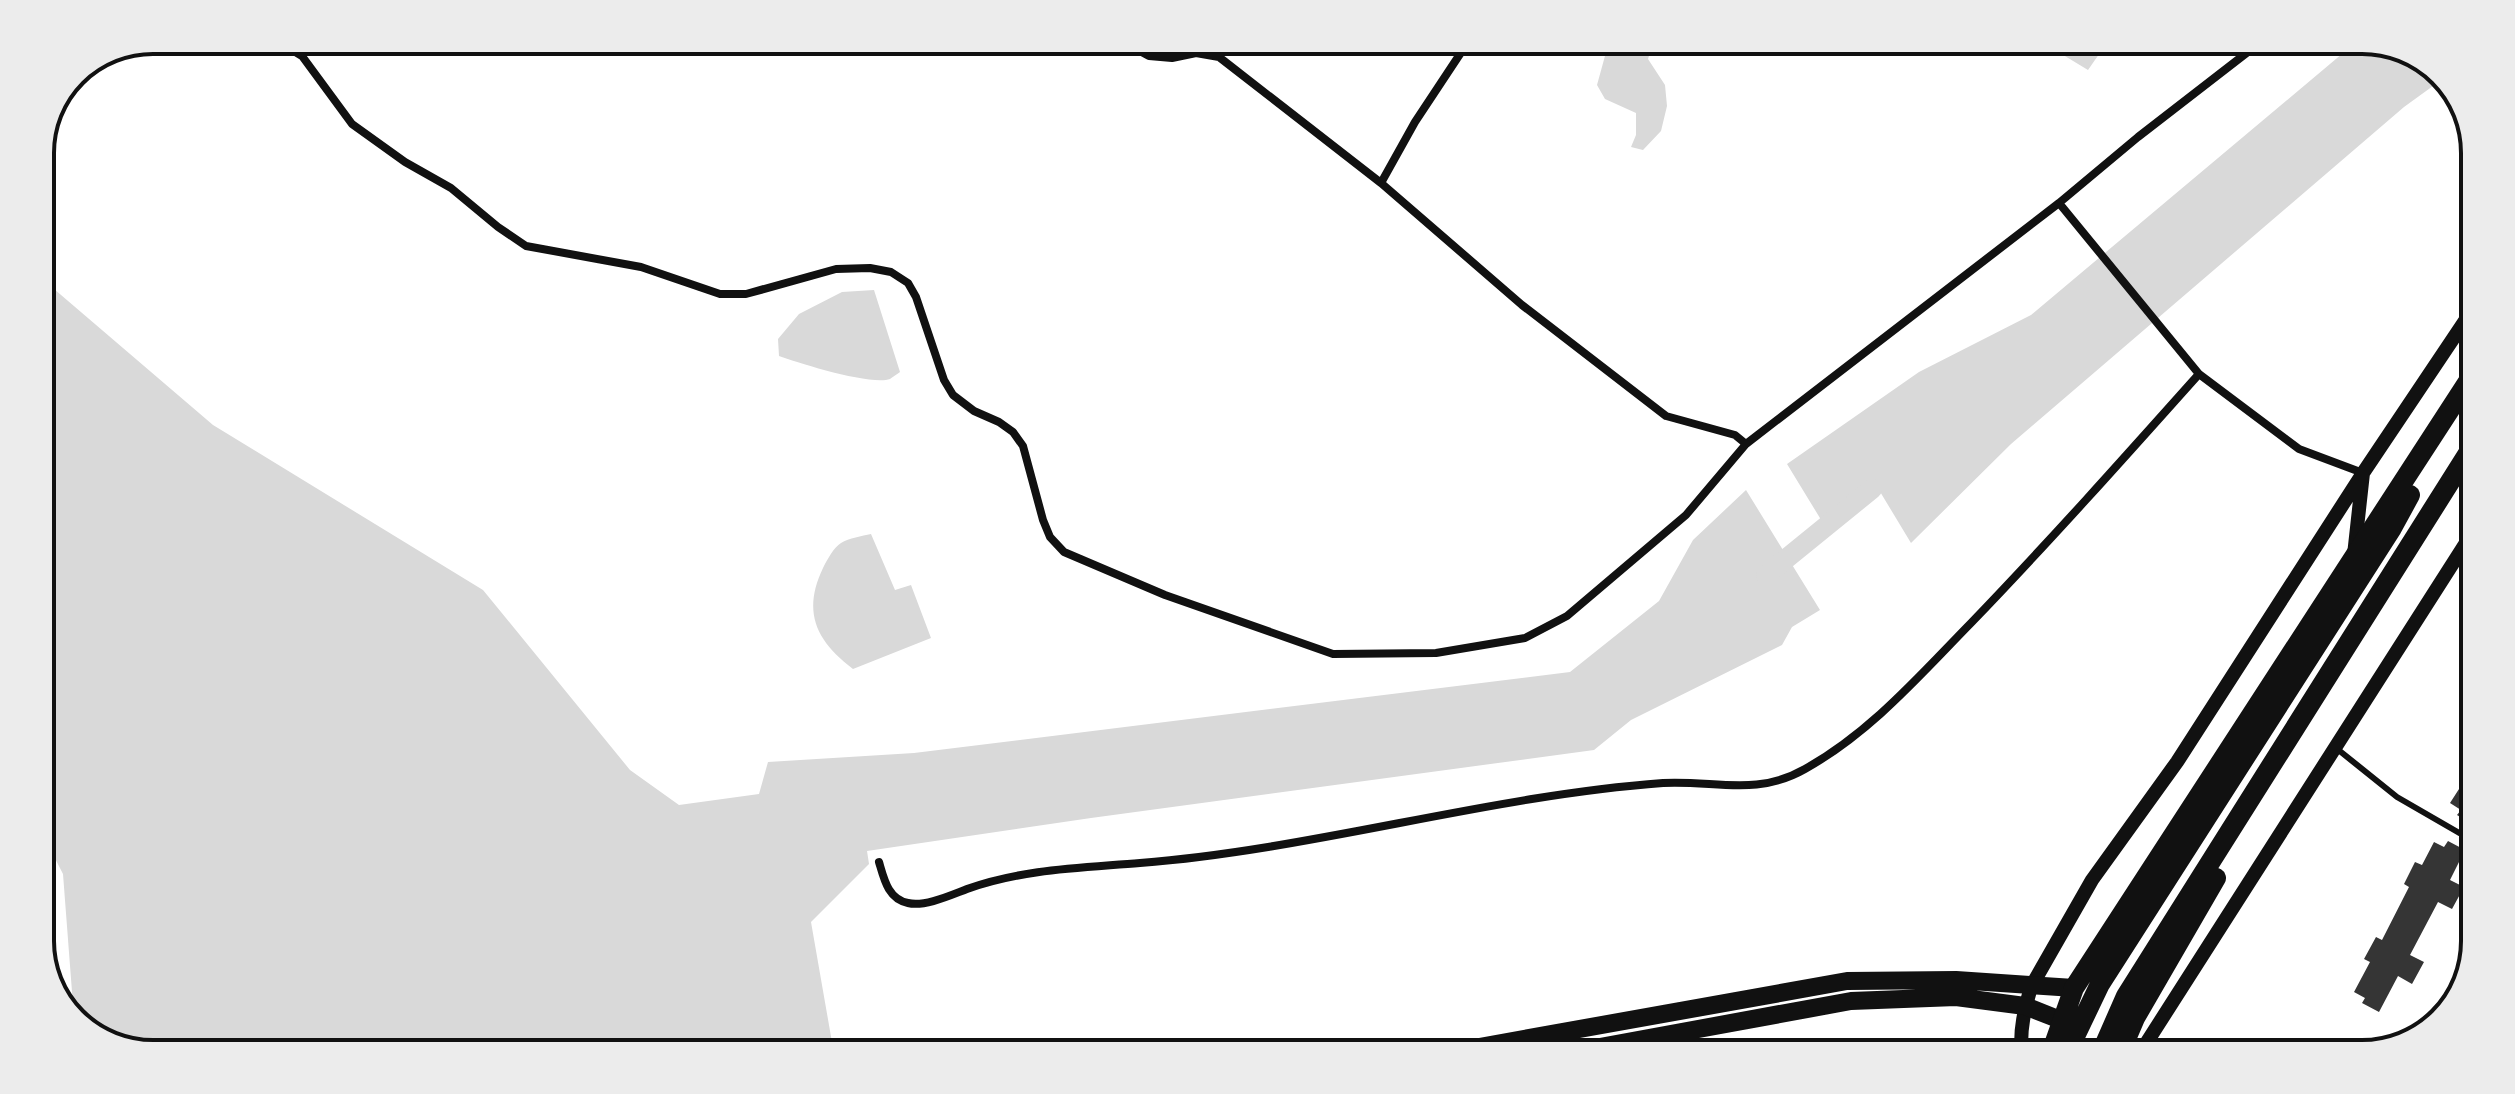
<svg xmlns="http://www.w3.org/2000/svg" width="2515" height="1094" font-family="Jost,sans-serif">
  <rect width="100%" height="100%" fill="#fff"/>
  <path fill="#d9d9d9" d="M1608 45 1652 46 1648 59 1665 85 1667 106 1661 131 1643 150 1631 147 1636 135V113L1605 99 1597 85Z
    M2050 47H2104L2088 70Z
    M2349 48H2405L2444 78 2404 107 2011 444 1911 543 1879 490 1823 523 1787 464 1919 372 2031 315Z
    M40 277 213 425 483 590 630 770 679 805 759 794 768 762 914 753 1570 672 1659 601 1693 540 1746 490 1820 610 1792 627 1782 645 1631 720 1594 750 1091 818 867 851 869 864 811 922 833 1048 110 1046 74 1018 63 874 40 829Z
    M874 290 900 372C897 374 893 377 890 379 872 386 798 363 779 356L778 339 799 314 842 292Z
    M871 534 895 590 911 585 931 638 853 669C816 641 802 612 823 568 827 560 834 547 841 543 849 538 862 536 871 534Z"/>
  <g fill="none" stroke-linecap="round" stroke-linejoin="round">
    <path stroke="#d9d9d9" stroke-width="20" d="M1766 575 1872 489"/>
  </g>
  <path fill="#353535" d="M2469 762V775L2468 822 2457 815 2461 810 2450 803 2468 775 2463 772Z
    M2448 841 2465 850 2450 880 2464 887 2452 909 2438 902 2410 955 2424 962 2412 984 2398 976 2379 1012 2362 1003 2365 998 2354 992 2370 962 2364 959 2376 937 2382 940 2409 887 2404 884 2415 862 2422 865 2434 842 2444 847Z"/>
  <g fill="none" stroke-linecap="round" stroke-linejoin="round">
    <path stroke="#111" stroke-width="6" d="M2336 748 2397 797 2468 838
      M2460 992 2463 958 2467 949"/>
    <path stroke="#111" stroke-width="8" d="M276 40 302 56 352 124 405 162 451 188 498 227 526 246 641 267 720 294H746L836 269 870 268 891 272 908 283 916 297 944 380 953 395 974 411 999 422 1013 432 1023 446 1043 520 1050 537 1064 552 1165 595 1333 654 1436 653 1525 638 1567 616 1686 515 1746 444
      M1127 44 1149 56 1172 58 1196 53 1219 57 1381 183 1522 305 1666 416 1735 435 1746 444 2059 203 2138 137 2253 48
      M1381 183 1415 122 1466 45
      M2059 203 2199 374 2299 449 2363 473
      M879 862C884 879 888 899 908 903 925 907 951 895 967 889 1023 869 1081 868 1140 863 1316 849 1487 796 1663 783 1715 780 1756 797 1805 769 1871 732 1919 676 1971 623 2049 542 2124 458 2199 374"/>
    <path stroke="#111" stroke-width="14" d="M2354 555 2363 473 2473 309
      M2022 1053C2019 1031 2025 1008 2031 987L2092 880 2177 762 2363 473
      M2140 1053 2471 535"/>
    <path stroke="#111" stroke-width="18" d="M1457 1051 1847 981 1956 980 2074 988
      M1578 1051 1851 1001 1956 997 2025 1006 2063 1021"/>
    <path stroke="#111" stroke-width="20" d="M2051 1053 2074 988 2473 374
      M2067 1053 2100 984 2392 528 2410 495
      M2101 1053 2126 996 2472 447
      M2120 1053 2135 1018 2216 878"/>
  </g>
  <path d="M0 0H2515V1094H0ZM153 54H2362A99 99 0 0 1 2461 153V941A99 99 0 0 1 2362 1040H153A99 99 0 0 1 54 941V153A99 99 0 0 1 153 54Z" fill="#ececec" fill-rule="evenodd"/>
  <path fill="none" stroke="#111" stroke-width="4" d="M153 54H2362A99 99 0 0 1 2461 153V941A99 99 0 0 1 2362 1040H153A99 99 0 0 1 54 941V153A99 99 0 0 1 153 54Z"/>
</svg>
